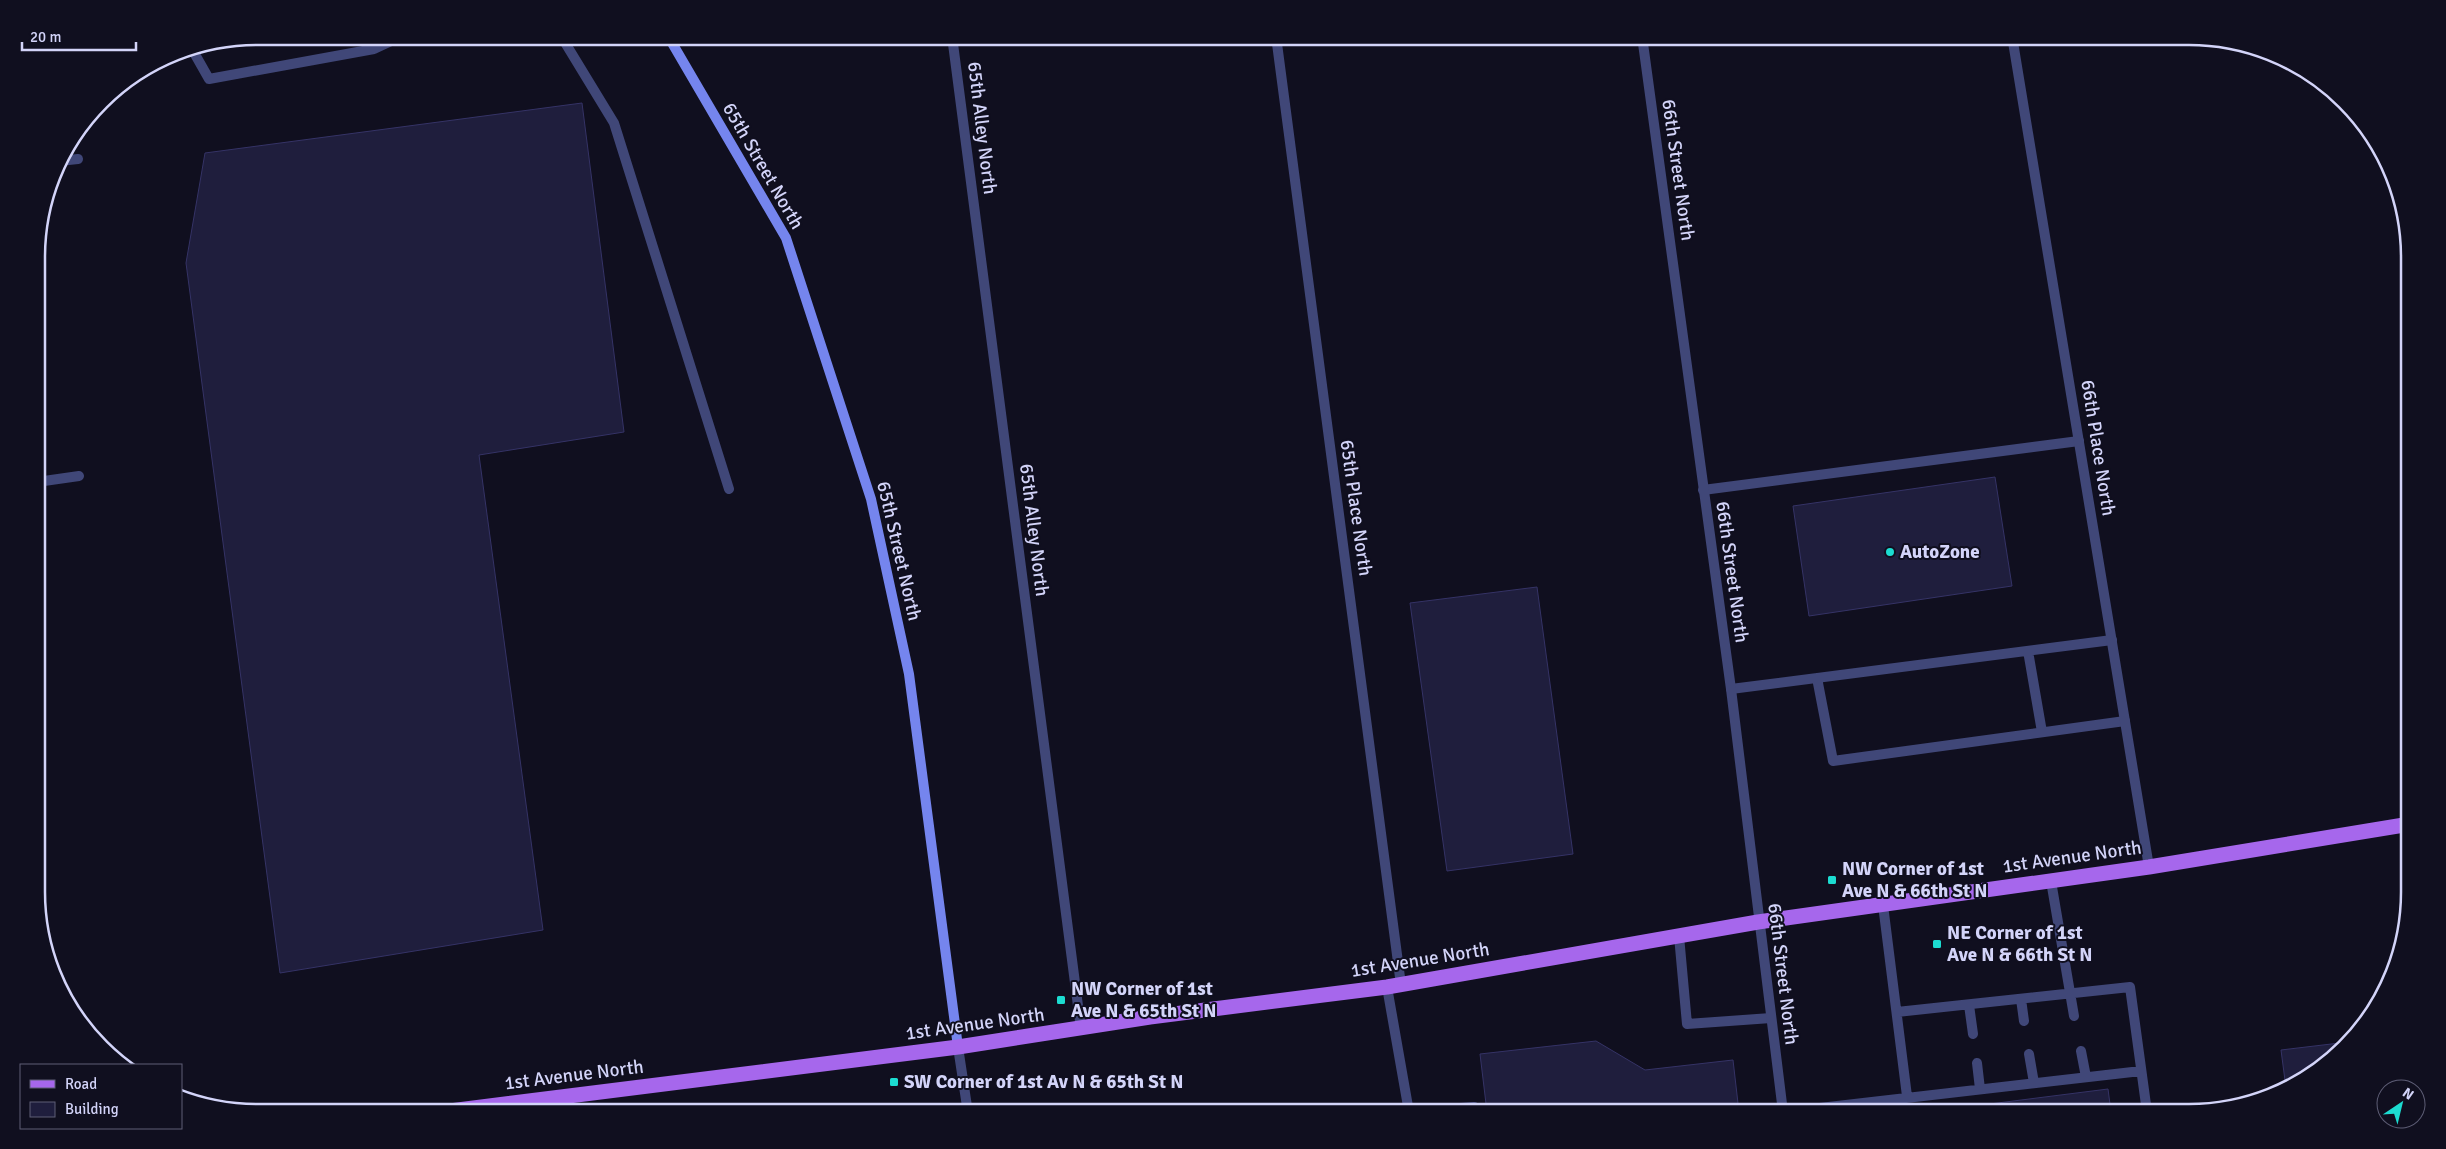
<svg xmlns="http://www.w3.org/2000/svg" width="2446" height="1149" font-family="Signika,sans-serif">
  <rect width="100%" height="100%" fill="#100f1f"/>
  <path fill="#1f1e3d" stroke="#353366" d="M582 103 624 432 479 455 543 930 280 973 186 263 205 153Z
    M1995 477 2012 586 1809 616 1793 506Z
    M1537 587 1573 854 1447 871 1410 603Z
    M1596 1041 1645 1070 1733 1060 1739 1112H1487L1480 1054Z
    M2348 1042 2312 1075 2286 1088 2281 1050Z
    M2108 1089 2111 1112H1967L1966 1107Z"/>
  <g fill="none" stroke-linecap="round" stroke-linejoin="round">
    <path stroke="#404778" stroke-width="10" d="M367 36 374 49 402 36
      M561 36 614 123 729 489
      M952 36 1081 1029
      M192 49 209 79 374 49
      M59 161 78 159
      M1703 490 2079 441
      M2028 651 2042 732
      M1817 678 1833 761 2125 721
      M1731 689 2112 640
      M2051 881 2074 1016
      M1883 905 1909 1112
      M1679 936 1687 1024 1771 1018
      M1387 987 1409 1112
      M2021 999 2024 1021
      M1969 1005 1973 1034
      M1897 1012 2130 987 2147 1112
      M2081 1051 2086 1077
      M2029 1054 2034 1083
      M1977 1063 1980 1089
      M1404 1112 1474 1107 1475 1112
      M1785 1112 2141 1071"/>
    <path stroke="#404778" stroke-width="10" d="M1276 36 1401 985
      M1642 36 1731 689 1783 1112
      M2012 36 2149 867
      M37 482 79 476
      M958 1047 968 1113"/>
    <path stroke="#7585ee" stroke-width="10" d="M668 36 786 238 871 499 909 674 958 1047"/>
    <path stroke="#a667ec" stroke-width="15" d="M434 1113 958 1047 1150 1017 1387 987 1758 922 2149 867 2410 824"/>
  </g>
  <g fill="#1cdcd1" stroke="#100f1f" stroke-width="2">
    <circle cx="1890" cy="552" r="5"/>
    <rect x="1827" y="875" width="10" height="10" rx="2.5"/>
    <rect x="1932" y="939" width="10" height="10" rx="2.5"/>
    <rect x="1056" y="995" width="10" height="10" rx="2.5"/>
    <rect x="889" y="1077" width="10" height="10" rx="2.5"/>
  </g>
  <g text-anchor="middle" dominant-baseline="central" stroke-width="4" stroke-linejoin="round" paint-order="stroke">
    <g font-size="19" fill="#d3d4f9" stroke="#100f1f">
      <text transform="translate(982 128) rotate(83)">65th Alley North</text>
      <text transform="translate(763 166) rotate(60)">65th Street North</text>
      <text transform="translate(1678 170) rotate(82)">66th Street North</text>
      <text transform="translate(2098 448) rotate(81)">66th Place North</text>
      <text transform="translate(1356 508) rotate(82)">65th Place North</text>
      <text transform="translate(1034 530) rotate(83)">65th Alley North</text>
      <text transform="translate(899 551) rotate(77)">65th Street North</text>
      <text transform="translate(1732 572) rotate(82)">66th Street North</text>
      <text transform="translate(2072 857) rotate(-8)">1st Avenue North</text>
      <text transform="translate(1420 960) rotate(-9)">1st Avenue North</text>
      <text transform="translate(1783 974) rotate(83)">66th Street North</text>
      <text transform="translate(975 1024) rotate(-8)">1st Avenue North</text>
      <text transform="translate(574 1075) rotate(-7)">1st Avenue North</text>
    </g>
    <g font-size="19" font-weight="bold" fill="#d3d4f9" stroke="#100f1f" text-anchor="start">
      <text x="1900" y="552">AutoZone</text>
      <text x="1842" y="869">NW Corner of 1st<tspan x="1842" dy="22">Ave N &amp; 66th St N</tspan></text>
      <text x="1947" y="933">NE Corner of 1st<tspan x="1947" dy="22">Ave N &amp; 66th St N</tspan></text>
      <text x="1071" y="989">NW Corner of 1st<tspan x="1071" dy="22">Ave N &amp; 65th St N</tspan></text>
      <text x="904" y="1082">SW Corner of 1st Av N &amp; 65th St N</text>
    </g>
  </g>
  <path d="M0 0H2446V1149H0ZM257 45H2189A212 212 0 0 1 2401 257V892A212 212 0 0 1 2189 1104H257A212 212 0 0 1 45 892V257A212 212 0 0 1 257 45Z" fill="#100f1f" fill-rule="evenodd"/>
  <path fill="none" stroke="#d3d4f9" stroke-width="2.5" d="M257 45H2189A212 212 0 0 1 2401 257V892A212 212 0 0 1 2189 1104H257A212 212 0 0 1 45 892V257A212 212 0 0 1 257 45Z"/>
  <rect x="20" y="1064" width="162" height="65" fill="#100f1f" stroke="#5e5e76"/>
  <rect x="30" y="1080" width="25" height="8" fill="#a667ec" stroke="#5e5e76"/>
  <text x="65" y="1089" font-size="15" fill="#d3d4f9">Road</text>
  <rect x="30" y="1102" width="25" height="15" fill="#1f1e3d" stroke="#5e5e76"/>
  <text x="65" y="1114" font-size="15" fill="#d3d4f9">Building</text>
  <g transform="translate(2401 1104) rotate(35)"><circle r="24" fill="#100f1f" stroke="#5e5e76"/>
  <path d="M0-4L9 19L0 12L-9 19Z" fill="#1cdcd1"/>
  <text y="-8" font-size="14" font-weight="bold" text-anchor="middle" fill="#d3d4f9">N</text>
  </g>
  <path d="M22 42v8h114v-8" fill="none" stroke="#d3d4f9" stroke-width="2.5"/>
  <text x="30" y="42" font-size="15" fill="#d3d4f9" stroke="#100f1f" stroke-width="4" paint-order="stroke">20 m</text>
</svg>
